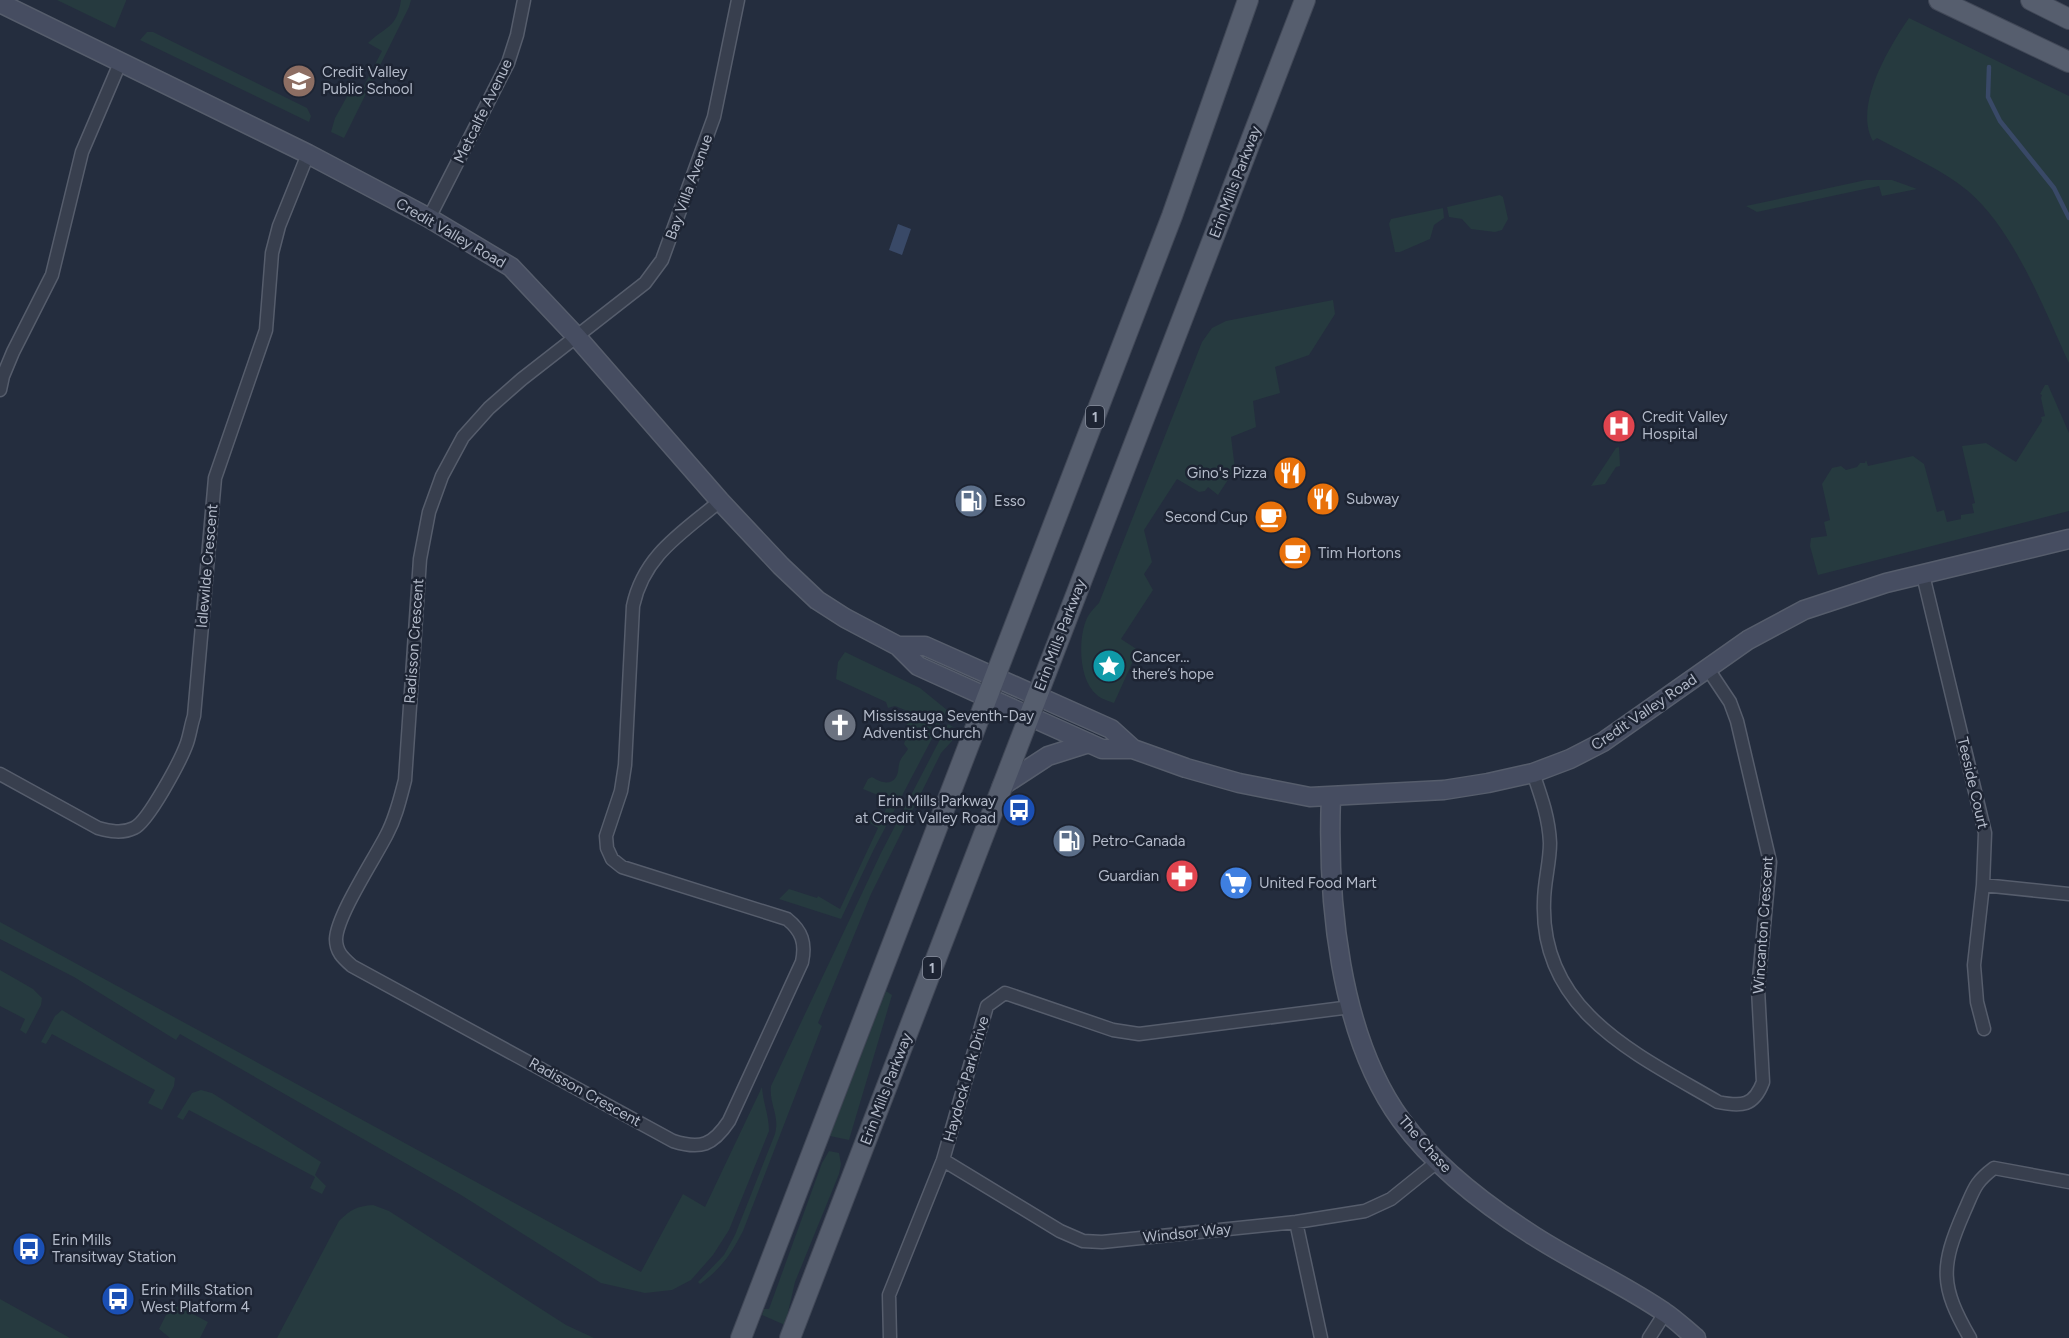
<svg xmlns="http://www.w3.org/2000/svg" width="2069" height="1338" font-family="Figtree,sans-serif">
  <rect width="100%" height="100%" fill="#242d3e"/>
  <path fill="#263a3f" d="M57 0H126V1L115 28Z
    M401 0H411L409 7 344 138 331 132 335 118 349 93 358 97 382 51 368 43C386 26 397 28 401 0Z
    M1909 18 2069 96V363C2044 309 2014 230 1968 191 1941 169 1908 155 1877 138L1873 141C1853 107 1889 47 1909 18Z
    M147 32H153L307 108 311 116 309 122 140 40Z
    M1866 180H1892L1917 189 1882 196 1879 186 1757 212 1746 206Z
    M1500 195 1503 197 1508 219 1502 230 1495 232 1471 229 1462 219 1449 217 1447 207Z
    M1443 208 1444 218 1434 225 1430 239 1400 252H1395L1389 224 1391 219Z
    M1333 300 1335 314 1309 355 1275 367 1280 393 1253 401 1256 427 1231 437 1235 469 1218 495 1208 487 1205 491 1199 492 1177 479 1144 530 1152 562 1144 574 1153 590 1121 639 1138 650 1114 703C1109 701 1101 699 1097 695 1078 680 1078 638 1087 618 1090 612 1095 607 1099 603L1202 342 1212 328 1226 321Z
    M2045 385H2048L2069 433V511L1818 575 1810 546 1811 538 1827 536 1824 522 1830 520 1822 484 1832 468 1841 466 1846 470 1857 467 1860 463H1865L1866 460 1868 466 1913 456 1924 464 1937 512 1944 510 1947 522 1961 519V515L1974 513 1972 504 1975 503 1962 446 1986 443 2016 462 2042 421 2041 417 2045 416 2041 398 2042 395 2040 394Z
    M1619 447 1620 466 1616 467 1605 484 1591 486 1616 448Z
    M845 652 920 688 947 710 874 849 841 919 779 899 789 889 817 898 818 896 840 909 878 828 868 822 870 820 880 822 886 809 878 807 880 796 863 789 868 779 872 777C880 782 892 787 897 775 899 771 898 765 900 761 902 756 906 753 908 749L904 744 905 741 894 736 895 733 904 730 909 720 905 710 895 706 888 708 886 702 836 679 838 662Z
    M948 724 955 728 952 741 941 753 871 894 818 1023 822 1026 743 1231C731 1254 722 1268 700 1284L698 1282 724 1255 735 1235 775 1134C780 1115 769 1105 771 1086L881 853Z
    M0 922 641 1272 683 1194 705 1207 762 1087C763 1103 769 1115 769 1131L729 1230 713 1255 691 1280 672 1290 645 1293 601 1283 461 1195 180 1034 176 1040 74 977 0 939Z
    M0 970 33 989 42 998 41 1005 26 1034 20 1030 25 1019 0 1006Z
    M886 991 892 995 849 1140 830 1136Z
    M62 1010 175 1078 174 1086 162 1110 148 1103 155 1090 52 1034 46 1044 41 1042 55 1016Z
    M201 1090 212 1093 321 1162 315 1175 326 1186 322 1194 310 1188 315 1177 189 1110 183 1120 177 1117 192 1093Z
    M829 1151 839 1153 841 1164 839 1174 795 1282 785 1325 762 1315 764 1309H769L822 1163Z
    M373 1205 389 1211 566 1325 594 1338H277L339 1221C350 1210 357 1206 373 1205Z
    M0 1299 70 1338H0Z
    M172 1303 208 1322 200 1338H170L159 1329Z"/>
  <path fill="#394967" d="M898 224 911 229 902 255 889 250Z"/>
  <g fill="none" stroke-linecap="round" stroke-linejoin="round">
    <path stroke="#394967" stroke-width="4.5" d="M1989 67 1988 97 2000 121 2054 188 2069 218"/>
    <defs>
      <path id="street" d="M429 218 508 63 517 35 524 0
        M0 390 3 376 13 352 52 275 82 152 120 63
        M720 501C682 533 644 555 633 606L625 765 621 791 606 836 607 848 612 859 622 867 787 919C802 931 806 943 802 962L729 1121C713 1145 701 1150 673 1141L352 966C343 958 336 952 336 939 337 915 375 858 387 834 396 817 400 799 405 780L420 559 429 512 442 476 463 437 489 408 522 379 645 283 662 260 714 117 738 0
        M1923 575 1985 833 1983 885 1974 965 1977 1002 1984 1029
        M1533 773C1541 796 1549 818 1550 843 1550 863 1544 882 1544 902 1540 1012 1638 1055 1718 1102 1742 1107 1754 1106 1763 1082L1758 989 1770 862 1737 721 1730 702 1708 669
        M0 774 98 828C109 831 122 834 134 828 148 822 181 760 187 743 190 734 191 725 194 716L215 478 266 330 272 253 279 226 308 154
        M1983 885 2069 894
        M943 1160 1060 1231 1083 1241 1102 1242 1296 1222 1365 1211 1391 1199 1437 1162
        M1296 1222 1321 1338
        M890 1338 889 1295 943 1160 987 1006 1005 993 1113 1030 1139 1034 1351 1007
        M1649 1338 1665 1313
        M1970 1338C1940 1286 1940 1267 1964 1212 1974 1190 1974 1183 1994 1168L2069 1182"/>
      <path id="secondary" d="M0 3 308 154 429 218 511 267 576 336 720 501 781 566 817 600 845 618 898 646 918 666 1102 749H1133L1186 768 1239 783 1310 797 1444 790 1488 783 1533 773 1570 759 1603 742 1748 640 1804 610 1886 583 2069 539
        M898 646H925L1111 729 1133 749
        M1002 786 1048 756 1089 743
        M1331 796C1327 899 1339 1035 1401 1120 1436 1168 1485 1205 1534 1236 1576 1263 1623 1284 1664 1312 1675 1319 1685 1329 1696 1338"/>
      <path id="primary" d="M1939 0 2069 62
        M2031 0 2069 19
        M741 1338 1172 216 1248 0
        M790 1338 1305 0"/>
    </defs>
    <use href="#street" stroke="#565d6c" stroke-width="15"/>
    <use href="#secondary" stroke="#565d6c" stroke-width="21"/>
    <use href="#primary" stroke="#414857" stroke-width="22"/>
    <use href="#street" stroke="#383f4e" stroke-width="12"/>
    <use href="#secondary" stroke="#464d61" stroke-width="18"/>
    <use href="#primary" stroke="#565e6e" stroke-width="20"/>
  </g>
  <defs>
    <symbol id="school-disc" viewBox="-11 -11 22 22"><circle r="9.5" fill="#8d6e63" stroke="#1d2433"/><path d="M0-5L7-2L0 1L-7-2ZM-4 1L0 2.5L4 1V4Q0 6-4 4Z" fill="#fff"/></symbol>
    <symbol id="hospital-disc" viewBox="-11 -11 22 22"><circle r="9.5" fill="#e0444e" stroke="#1d2433"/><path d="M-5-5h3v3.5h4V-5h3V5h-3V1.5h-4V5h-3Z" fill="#fff"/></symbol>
    <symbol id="restaurant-disc" viewBox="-11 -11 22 22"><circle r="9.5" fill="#e8710a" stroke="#1d2433"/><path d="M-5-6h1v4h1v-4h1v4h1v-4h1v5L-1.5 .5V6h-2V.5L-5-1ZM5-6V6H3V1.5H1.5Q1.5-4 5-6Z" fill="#fff"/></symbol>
    <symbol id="fuel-disc" viewBox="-11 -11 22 22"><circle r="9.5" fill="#5c6f8a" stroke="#1d2433"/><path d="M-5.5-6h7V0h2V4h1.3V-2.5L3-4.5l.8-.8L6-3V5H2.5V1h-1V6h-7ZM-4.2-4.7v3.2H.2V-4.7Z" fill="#fff"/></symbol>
    <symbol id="cafe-disc" viewBox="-11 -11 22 22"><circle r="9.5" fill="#e8710a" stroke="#1d2433"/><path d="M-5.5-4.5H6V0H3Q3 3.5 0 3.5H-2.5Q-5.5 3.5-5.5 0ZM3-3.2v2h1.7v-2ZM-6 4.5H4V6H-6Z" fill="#fff"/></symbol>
    <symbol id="sight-disc" viewBox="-11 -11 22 22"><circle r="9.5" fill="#0f9aa8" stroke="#1d2433"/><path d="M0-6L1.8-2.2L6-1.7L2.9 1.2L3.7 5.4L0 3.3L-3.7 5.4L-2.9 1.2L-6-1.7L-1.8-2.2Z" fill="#fff"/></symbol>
    <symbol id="church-disc" viewBox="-11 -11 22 22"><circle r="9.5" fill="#6b7280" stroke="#1d2433"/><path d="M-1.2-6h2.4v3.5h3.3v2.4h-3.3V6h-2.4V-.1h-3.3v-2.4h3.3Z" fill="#fff"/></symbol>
    <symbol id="bus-disc" viewBox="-11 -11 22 22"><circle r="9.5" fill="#1a4fb4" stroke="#1d2433"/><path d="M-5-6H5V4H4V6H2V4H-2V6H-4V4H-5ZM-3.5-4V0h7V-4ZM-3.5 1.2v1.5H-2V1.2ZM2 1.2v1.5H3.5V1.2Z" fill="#fff"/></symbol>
    <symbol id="pharmacy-disc" viewBox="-11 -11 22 22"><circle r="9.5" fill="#e0444e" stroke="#1d2433"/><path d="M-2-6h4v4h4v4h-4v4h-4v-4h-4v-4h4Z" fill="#fff"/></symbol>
    <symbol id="supermarket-disc" viewBox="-11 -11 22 22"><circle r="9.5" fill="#3f7fe0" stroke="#1d2433"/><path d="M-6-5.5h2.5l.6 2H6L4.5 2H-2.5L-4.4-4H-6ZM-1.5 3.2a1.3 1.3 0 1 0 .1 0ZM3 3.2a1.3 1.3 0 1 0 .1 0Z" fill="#fff"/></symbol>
  </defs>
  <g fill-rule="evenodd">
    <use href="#school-disc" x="280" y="62" width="38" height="38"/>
    <use href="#hospital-disc" x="1600" y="407" width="38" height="38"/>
    <use href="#restaurant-disc" x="1271" y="454" width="38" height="38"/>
    <use href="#restaurant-disc" x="1304" y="480" width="38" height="38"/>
    <use href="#fuel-disc" x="952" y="482" width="38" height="38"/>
    <use href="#cafe-disc" x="1252" y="498" width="38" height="38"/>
    <use href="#cafe-disc" x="1276" y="534" width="38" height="38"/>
    <use href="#sight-disc" x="1090" y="647" width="38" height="38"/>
    <use href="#church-disc" x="821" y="706" width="38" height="38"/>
    <use href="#bus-disc" x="1000" y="791" width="38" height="38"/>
    <use href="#fuel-disc" x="1050" y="822" width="38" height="38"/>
    <use href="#pharmacy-disc" x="1163" y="857" width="38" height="38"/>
    <use href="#supermarket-disc" x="1217" y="864" width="38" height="38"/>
    <use href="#bus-disc" x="10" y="1230" width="38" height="38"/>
    <use href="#bus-disc" x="99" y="1280" width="38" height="38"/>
  </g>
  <g text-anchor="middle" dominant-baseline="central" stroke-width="5" stroke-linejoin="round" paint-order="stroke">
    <g fill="#1d2433" stroke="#868d9c" stroke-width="1.5">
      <rect x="1086" y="406" width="18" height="22" rx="4.5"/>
      <rect x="923" y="957" width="18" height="22" rx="4.5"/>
    </g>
    <g font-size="14" font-weight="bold" fill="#b3bac9">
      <text x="1095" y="417">1</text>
      <text x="932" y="968">1</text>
    </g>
    <g font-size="15" fill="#b3bac9" stroke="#1d2433" text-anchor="start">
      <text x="322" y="72">Credit Valley<tspan x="322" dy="17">Public School</tspan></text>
      <text x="1642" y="417">Credit Valley<tspan x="1642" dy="17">Hospital</tspan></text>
      <text x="1267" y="473" text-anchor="end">Gino's Pizza</text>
      <text x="1346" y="499">Subway</text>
      <text x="994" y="501">Esso</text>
      <text x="1248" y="517" text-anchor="end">Second Cup</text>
      <text x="1318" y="553">Tim Hortons</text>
      <text x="1132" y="657">Cancer…<tspan x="1132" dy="17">there’s hope</tspan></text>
      <text x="863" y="716">Mississauga Seventh-Day<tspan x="863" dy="17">Adventist Church</tspan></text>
      <text x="996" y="801" text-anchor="end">Erin Mills Parkway<tspan x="996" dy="17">at Credit Valley Road</tspan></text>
      <text x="1092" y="841">Petro-Canada</text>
      <text x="1159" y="876" text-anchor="end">Guardian</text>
      <text x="1259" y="883">United Food Mart</text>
      <text x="52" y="1240">Erin Mills<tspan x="52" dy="17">Transitway Station</tspan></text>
      <text x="141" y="1290">Erin Mills Station<tspan x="141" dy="17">West Platform 4</tspan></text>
    </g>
    <g font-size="15" fill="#b3bac9" stroke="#1d2433">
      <text transform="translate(483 111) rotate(-64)">Metcalfe Avenue</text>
      <text transform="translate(1235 182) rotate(-69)">Erin Mills Parkway</text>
      <text transform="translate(689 187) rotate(-70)">Bay Villa Avenue</text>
      <text transform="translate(451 233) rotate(30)">Credit Valley Road</text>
      <text transform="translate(207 566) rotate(-85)">Idlewilde Crescent</text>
      <text transform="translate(1060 635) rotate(-69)">Erin Mills Parkway</text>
      <text transform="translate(414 641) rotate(-86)">Radisson Crescent</text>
      <text transform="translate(1644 712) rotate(-34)">Credit Valley Road</text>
      <text transform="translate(1973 783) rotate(77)">Teeside Court</text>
      <text transform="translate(1763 925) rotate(-86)">Wincanton Crescent</text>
      <text transform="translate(966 1079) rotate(-74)">Haydock Park Drive</text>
      <text transform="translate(886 1089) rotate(-69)">Erin Mills Parkway</text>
      <text transform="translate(585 1092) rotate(29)">Radisson Crescent</text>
      <text transform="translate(1425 1144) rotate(48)">The Chase</text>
      <text transform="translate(1187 1233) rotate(-6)">Windsor Way</text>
    </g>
  </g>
</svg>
